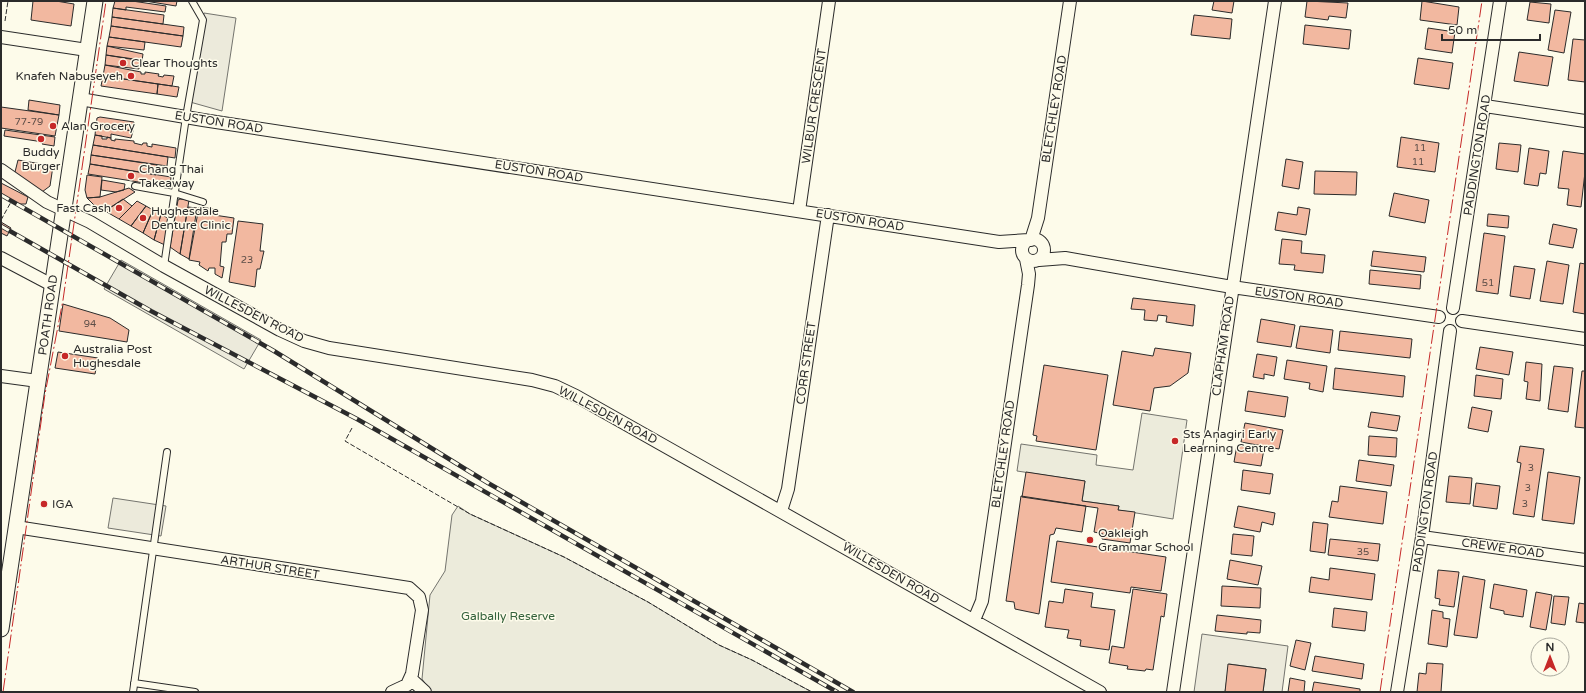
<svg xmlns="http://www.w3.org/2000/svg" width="1586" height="693" font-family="'Varela Round',sans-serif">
  <rect width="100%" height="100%" fill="#fdfbea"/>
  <path fill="#ecebdb" stroke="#74746e" d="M1142 413 1187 420 1173 519 1118 510 1119 506 1082 501 1085 481 1017 471 1021 444 1097 455 1096 465 1133 470Z
    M458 506 470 514 564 557 648 602 719 645 752 660 812 692H431L422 679 430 595 445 571 452 515Z"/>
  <path fill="#eceadb" stroke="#74746e" d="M204 13 236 18 222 111 190 102Z
    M121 260 261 340 244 369 104 289Z
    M113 498 166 506 161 536 108 528Z
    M1202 634 1288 646 1282 692H1263L1266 669 1229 664 1225 692H1194Z"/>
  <path fill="#f2b8a0" stroke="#2b2b2b" d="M33 1H56L74 4 71 26 31 20Z
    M115 1H132L166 6 165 12 126 7V10L113 8Z
    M145 1H177L176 6Z
    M1214 1H1234L1232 13 1212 10Z
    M1307 1 1348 3 1346 18 1329 16 1328 20 1305 17Z
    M1422 1 1459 7 1457 25 1420 20Z
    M1530 2 1551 4 1549 23 1527 20Z
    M113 8 164 15 163 24 112 17Z
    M1555 10 1571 12 1564 53 1548 50Z
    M1194 15 1232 19 1230 39 1191 35Z
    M112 17 184 27 183 36 111 26Z
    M1305 25 1351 30 1349 49 1303 44Z
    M111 26 183 36 181 47 109 37Z
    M1428 28 1455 32 1452 53 1425 49Z
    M109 37 145 42 144 50 107 46Z
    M1573 39 1585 40V82L1568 80Z
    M107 46 143 54 142 61 106 55Z
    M1519 52 1553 57 1548 86 1514 81Z
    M106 55 141 60 139 69 105 65Z
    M1418 58 1453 63 1449 89 1414 84Z
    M105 65 141 72V74H145V72L159 74 158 76 163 77 164 75 174 76 172 86 103 76Z
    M103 76 158 84 157 94 101 86Z
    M158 84 179 87 177 97 157 94Z
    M29 100 60 105 59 115 28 110Z
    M1 107 59 115 55 136 1 128Z
    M100 117 134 122 133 131 96 125 97 118Z
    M96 125 133 131 131 138 111 134V138L95 135Z
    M5 130 55 137 54 146 42 144 43 142 4 136Z
    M95 135 102 136V139H107V137L111 138V140L115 141V139L134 141V143L142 145 143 143H147V146L152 147V144L176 148 175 158 93 145Z
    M1401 137 1439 143 1435 172 1397 167Z
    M1499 143 1521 145 1518 172 1496 169Z
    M93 145 168 157 167 166 91 155Z
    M1529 148 1549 151 1546 174 1540 173 1538 186 1524 184Z
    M1563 151 1585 154V172L1581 207 1567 205 1569 189 1558 188Z
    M91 155 157 165 156 175 90 164Z
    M1286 159 1303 162 1299 189 1282 186Z
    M18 160 53 166 50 186 42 192 14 176Z
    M90 164 171 177 170 187 88 174Z
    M1315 171 1357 172 1356 195 1314 194Z
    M87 175 102 177 100 197 87 198 85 190Z
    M102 180 125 184 124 190 116 192 101 190Z
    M1 183 28 197 26 204H15L1 196Z
    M129 188 135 192 105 211 94 205 87 198 100 197Z
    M1394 193 1429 200 1425 223 1389 216Z
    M123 199 132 206 119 219 105 211Z
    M180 199 189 200 180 254 170 247 178 200Z
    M137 201 146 206 131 226 119 219Z
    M146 206 153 210 143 233 131 226Z
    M188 207 197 208 189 259 180 254Z
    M199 207 215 209 214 215 234 218 232 234H227L226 242H222L220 266 224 267 222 278 215 274V268H209L208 271 199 265 200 262 189 260Z
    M1298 207 1310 209 1306 235 1275 230 1278 212 1297 215Z
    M153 210 161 214 154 240 143 233Z
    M161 214 169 219 165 245 154 240Z
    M1488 214 1509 216 1508 228 1487 226Z
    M238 221 263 224 260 251H264L260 269H257L255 287 229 282Z
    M1 222 11 228 7 236 1 233Z
    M1553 224 1577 229 1573 248 1549 244Z
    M1484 233 1505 236 1498 294 1476 291Z
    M1282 239 1302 241 1301 253 1325 255 1323 273 1294 270 1295 265 1279 264Z
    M1373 251 1426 257 1424 272 1371 266Z
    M1547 261 1569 265 1563 304 1540 301Z
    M1580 263 1585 264V314L1573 312Z
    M1514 266 1535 269 1530 299 1510 296Z
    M1370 270 1421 275 1420 289 1369 284Z
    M1133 298 1195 305 1193 326 1166 322 1167 316 1158 315 1157 321 1144 320 1145 310 1131 309Z
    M63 304 110 318 129 330 127 342 59 331Z
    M1261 319 1295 325 1291 347 1257 342Z
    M1300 326 1333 330 1330 353 1296 348Z
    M1340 331 1412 339 1410 358 1338 350Z
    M1480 347 1513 352 1509 375 1476 369Z
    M1155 348 1191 353 1188 373 1170 386 1154 388 1150 411 1113 405 1122 351 1153 356Z
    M58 352 98 358 95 374 55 368Z
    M1257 354 1277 357 1274 376 1264 374V379L1253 377Z
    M1287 360 1327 366 1323 392 1309 389 1310 383 1284 379Z
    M1526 362 1542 364 1540 401 1526 399 1528 382 1524 381Z
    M1044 365 1108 375 1096 450 1036 441 1037 436 1033 435Z
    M1554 366 1573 368 1568 412 1548 409Z
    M1335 368 1405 376 1403 397 1333 389Z
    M1582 371H1585V428L1575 427Z
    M1476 375 1503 379 1501 399 1474 396Z
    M1248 391 1288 397 1285 417 1245 411Z
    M1472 407 1492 411 1488 432 1468 428Z
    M1371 412 1400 416 1397 431 1368 427Z
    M1245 423 1283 430 1279 449 1241 442Z
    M1369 436 1397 438 1396 457 1368 455Z
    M1237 445 1264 449 1261 466 1234 462Z
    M1520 446 1544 449 1534 517 1513 514 1521 463 1517 462Z
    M1359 460 1394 465 1391 486 1356 481Z
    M1243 470 1273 474 1270 494 1241 490Z
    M1026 472 1085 481 1082 501 1119 506 1118 510 1135 512 1130 543 1102 539 1103 534 1094 532 1098 508 1022 497Z
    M1548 472 1580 477 1574 524 1542 520Z
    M1449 476 1472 478 1470 504 1446 502Z
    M1476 483 1500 486 1497 509 1473 506Z
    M1340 486 1387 492 1383 524 1329 517 1332 501 1338 502Z
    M1021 496 1086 506 1082 532 1056 528 1054 534 1050 535 1039 614 1015 609 1014 602 1006 601Z
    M1238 506 1275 513 1273 525 1262 522 1260 532 1234 527Z
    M1313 522 1328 524 1325 553 1310 551Z
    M1233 534 1254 536 1252 556 1231 554Z
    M1330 539 1380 544 1378 561 1328 555Z
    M1057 541 1166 557 1161 591 1131 587 1130 593 1051 582Z
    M1230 560 1262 566 1258 585 1227 579Z
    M1330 568 1375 574 1372 600 1309 592 1311 577 1329 580Z
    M1438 570 1459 572 1454 607 1439 605 1440 599 1435 598Z
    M1463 576 1485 580 1477 638 1454 635Z
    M1494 584 1527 590 1523 617 1504 614V611L1490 608Z
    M1222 586 1261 588 1260 608 1221 606Z
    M1065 589 1093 593 1091 607 1115 610 1109 650 1080 646 1081 640 1067 638 1069 630 1045 627 1049 601 1063 603Z
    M1133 589 1167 594 1164 617 1161 616 1153 670 1146 669 1145 671 1127 669 1128 666 1109 663 1112 646 1124 648Z
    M1536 592 1552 595 1546 630 1530 627Z
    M1554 596 1569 597 1565 625 1551 623Z
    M1579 603 1585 604V623L1576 622Z
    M1334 608 1367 612 1365 631 1332 627Z
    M1432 610 1443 612V618L1450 619 1447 647 1428 644Z
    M1217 615 1261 620 1260 633 1247 632V634L1215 631Z
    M1296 640 1311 643 1305 670 1290 666Z
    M1315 656 1364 664 1362 679 1312 671Z
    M1427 663 1443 664 1441 692H1417L1419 673 1426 674Z
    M1228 664 1266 669 1263 692H1225Z
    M1290 678 1305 681 1304 692H1288Z
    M1314 682 1360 689V692H1312Z"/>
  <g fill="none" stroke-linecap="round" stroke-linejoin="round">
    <defs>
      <path id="service" d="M135 186 174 193 203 202
        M164 266 186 117 203 20 192 1
        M134 683 195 692
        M133 692 167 452"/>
      <path id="minor" d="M1 37 87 50
        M80 99 203 120 999 242 1029 240
        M1485 106 1585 121
        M1 170 47 202 90 222 164 266 280 330 304 341 329 348 532 380 555 386 576 396 1100 692
        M799 211 829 1
        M1022 250a11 11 0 1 1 22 0a11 11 0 1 1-22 0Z
        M1031 240 1038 218 1070 1
        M1 258 52 285
        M1039 260 1065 258 1232 287 1439 317
        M1453 308 1500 1
        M1462 321 1585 339
        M1 376 38 381
        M781 511 788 489 828 215
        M16 527 409 588 419 597 422 610 412 674 407 685 392 692
        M1422 537 1585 560
        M974 620 982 601 1028 285 1029 274 1026 259
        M411 679 425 692
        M1173 692 1275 1
        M1397 692 1422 537 1450 331"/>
      <path id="tertiary" d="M1 629 95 1"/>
    </defs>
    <use href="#service" stroke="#2b2b2b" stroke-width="8"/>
    <use href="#minor" stroke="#2b2b2b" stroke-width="14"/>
    <use href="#tertiary" stroke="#2b2b2b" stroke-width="17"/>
    <use href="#service" stroke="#fdfbea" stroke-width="6"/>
    <use href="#minor" stroke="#fdfbea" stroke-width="12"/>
    <use href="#tertiary" stroke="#fdfbea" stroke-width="15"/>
    <defs>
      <path id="rail" d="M1 195 274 351 488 483 853 692
        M1 226 151 311 357 419 837 692"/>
    </defs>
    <use href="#rail" stroke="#2b2b2b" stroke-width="4.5"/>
    <use href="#rail" stroke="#fdfbea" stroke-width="3" stroke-dasharray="9" stroke-linecap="butt"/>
    <path stroke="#2b2b2b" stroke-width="1" stroke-dasharray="5 2" stroke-linecap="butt" d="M5 21 8 1
      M1 220 11 202
      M352 428 345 441 470 514 564 557 648 602 719 645 752 660 812 692"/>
    <path stroke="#c62828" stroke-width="1" stroke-dasharray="14 3 2 3" stroke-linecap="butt" d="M3 692 45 394 63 300 106 1
      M1380 692 1482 1"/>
  </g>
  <g fill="#c62828" stroke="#fdfbea" stroke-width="1.5">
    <circle cx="123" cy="63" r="4"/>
    <circle cx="131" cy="76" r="4"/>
    <circle cx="53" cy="126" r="4"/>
    <circle cx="41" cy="139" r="4"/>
    <circle cx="131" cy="176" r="4"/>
    <circle cx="119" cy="208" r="4"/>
    <circle cx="143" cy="218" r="4"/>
    <circle cx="65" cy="356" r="4"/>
    <circle cx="1175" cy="441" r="4"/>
    <circle cx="44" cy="504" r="4"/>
    <circle cx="1090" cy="540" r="4"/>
  </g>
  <g text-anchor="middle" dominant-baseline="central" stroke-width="3" stroke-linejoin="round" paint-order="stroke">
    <g font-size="10" fill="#5d4e48">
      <text x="29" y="122">77-79</text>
      <text x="1420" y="148">11</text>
      <text x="1418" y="162">11</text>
      <text x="247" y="260">23</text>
      <text x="1488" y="283">51</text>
      <text x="90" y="324">94</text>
      <text x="1531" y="468">3</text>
      <text x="1528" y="488">3</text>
      <text x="1525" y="504">3</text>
      <text x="1363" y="552">35</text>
    </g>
    <g font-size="12" fill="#2b2b2b" stroke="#fdfbea" text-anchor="start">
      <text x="131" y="63">Clear Thoughts</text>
      <text x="123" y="76" text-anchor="end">Knafeh Nabuseyeh</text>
      <text x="61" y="126">Alan Grocery</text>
      <text x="41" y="152" text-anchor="middle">Buddy<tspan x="41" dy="14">Burger</tspan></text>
      <text x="139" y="169">Chang Thai<tspan x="139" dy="14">Takeaway</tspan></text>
      <text x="111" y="208" text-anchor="end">Fast Cash</text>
      <text x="151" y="211">Hughesdale<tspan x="151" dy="14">Denture Clinic</tspan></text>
      <text x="73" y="349">Australia Post<tspan x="73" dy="14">Hughesdale</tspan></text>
      <text x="1183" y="434">Sts Anagiri Early<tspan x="1183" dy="14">Learning Centre</tspan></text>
      <text x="52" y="504">IGA</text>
      <text x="1098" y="533">Oakleigh<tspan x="1098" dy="14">Grammar School</tspan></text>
    </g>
    <g font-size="12" fill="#2b2b2b" stroke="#fdfbea">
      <text transform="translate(814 106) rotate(-82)">WILBUR CRESCENT</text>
      <text transform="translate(1054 109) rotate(-81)">BLETCHLEY ROAD</text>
      <text transform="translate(219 122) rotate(9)">EUSTON ROAD</text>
      <text transform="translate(1477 155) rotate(-81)">PADDINGTON ROAD</text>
      <text transform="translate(539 171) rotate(9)">EUSTON ROAD</text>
      <text transform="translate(860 220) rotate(9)">EUSTON ROAD</text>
      <text transform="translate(1299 297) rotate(8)">EUSTON ROAD</text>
      <text transform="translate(254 314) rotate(27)">WILLESDEN ROAD</text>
      <text transform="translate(48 315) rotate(-82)">POATH ROAD</text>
      <text transform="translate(1223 346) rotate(-82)">CLAPHAM ROAD</text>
      <text transform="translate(806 363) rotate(-82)">CORR STREET</text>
      <text transform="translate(608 415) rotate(28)">WILLESDEN ROAD</text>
      <text transform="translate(1003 454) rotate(-82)">BLETCHLEY ROAD</text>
      <text transform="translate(1425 512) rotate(-82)">PADDINGTON ROAD</text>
      <text transform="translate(1503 548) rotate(8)">CREWE ROAD</text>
      <text transform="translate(270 567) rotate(9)">ARTHUR STREET</text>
      <text transform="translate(891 573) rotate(30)">WILLESDEN ROAD</text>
    </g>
    <g font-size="12" fill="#34623c" stroke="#fdfbea">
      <text x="508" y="616">Galbally Reserve</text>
    </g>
  </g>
  <rect width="1586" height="693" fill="none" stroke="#2b2b2b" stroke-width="4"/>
  <g transform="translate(1550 657)"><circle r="19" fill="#fdfbea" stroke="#a9a89e"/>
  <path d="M0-3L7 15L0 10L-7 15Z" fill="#c62828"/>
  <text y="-6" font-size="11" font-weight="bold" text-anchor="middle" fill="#2b2b2b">N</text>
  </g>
  <path d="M1442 34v6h98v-6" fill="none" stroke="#2b2b2b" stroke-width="2"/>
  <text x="1448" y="34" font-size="12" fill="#2b2b2b" stroke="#fdfbea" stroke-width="3" paint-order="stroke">50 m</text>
</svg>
